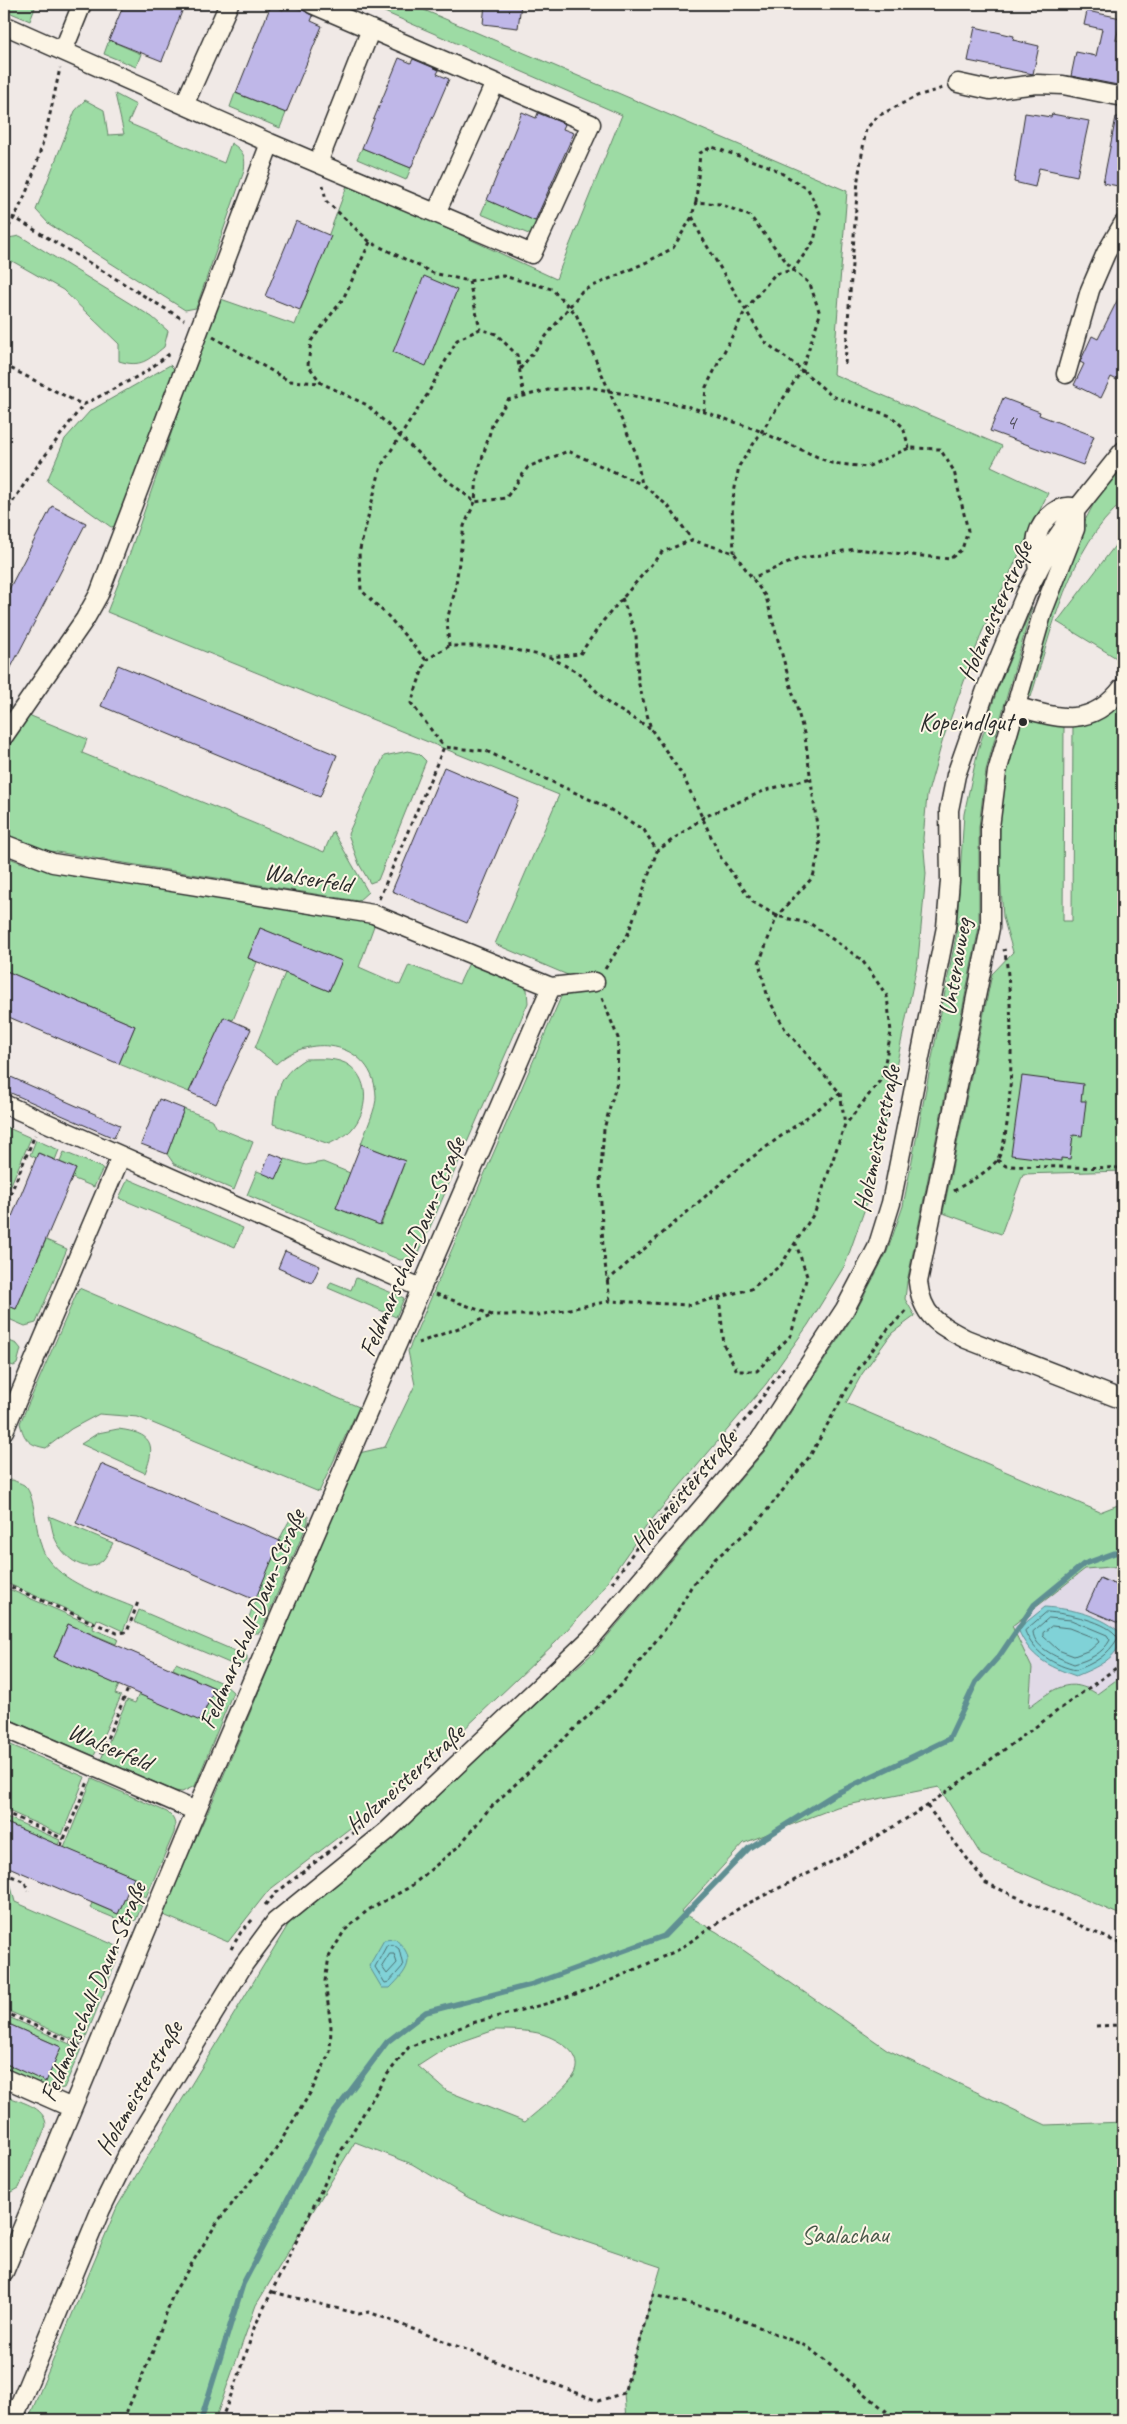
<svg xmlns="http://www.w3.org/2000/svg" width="1127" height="2424" font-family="Caveat,sans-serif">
  <rect width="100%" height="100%" fill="#f0e9e6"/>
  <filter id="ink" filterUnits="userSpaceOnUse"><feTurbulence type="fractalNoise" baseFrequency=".02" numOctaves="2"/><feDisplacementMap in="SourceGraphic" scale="10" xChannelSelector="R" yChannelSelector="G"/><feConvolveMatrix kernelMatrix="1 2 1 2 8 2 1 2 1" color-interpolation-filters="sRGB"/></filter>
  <g filter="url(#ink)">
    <path fill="#e1dae7" d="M1123 1566V1675L1097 1694 1029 1707 1032 1668 1012 1625 1085 1569Z"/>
    <path fill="#9ddba4" stroke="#648368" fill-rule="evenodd" d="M4 4H24L35 8 30 21 4 10Z
      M366 4H410L847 191 833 374 1002 446 991 466 1048 493 982 632 943 739 927 796 923 838 926 874 918 960 870 1194 845 1265 808 1325 766 1384 648 1524 596 1598 556 1642 401 1789 268 1891 228 1942 161 1914 215 1796 359 1453 385 1447 415 1385 408 1351 570 976 495 944 559 795 107 612 126 564 218 298 295 325 348 183 556 279 622 115Z
      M109 40 141 54 136 67 104 54Z
      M235 93 286 113 280 128 230 107Z
      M115 94 136 105 128 123 224 163 231 143C244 151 246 157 244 171L196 308 185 310 49 224 36 210 75 111 85 100 104 110 108 135 124 134Z
      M362 148 411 168 406 180 357 159Z
      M487 200 537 221 531 235 481 214Z
      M20 236 152 317 168 331 164 347C148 360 141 368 119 361V344L63 290 12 261 4 277V247L8 238Z
      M170 365 174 369 117 526 111 527 47 481 65 439 90 411Z
      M1123 466V502C1070 545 1050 635 1031 697L1024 695 1049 613 1080 530 1102 488Z
      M1123 535V662L1057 622Z
      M1032 607 986 770 979 827V927L907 1282 905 1299 915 1316 892 1333 862 1374 846 1403 1100 1512 1123 1503V1566L1085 1569 1012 1626 1032 1668 1029 1707C1052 1690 1069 1675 1097 1694L1123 1675V1916L981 1855 939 1787 837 1807 744 1843 681 1912 717 1932 888 2050 1046 2125 1123 2122V2420H626L624 2393 661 2267 504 2214 469 2198 412 2164 355 2142 256 2305 215 2420H28L117 2207 291 1920 593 1653 768 1447 854 1315 887 1252 903 1206 956 936 964 814 978 750 997 690ZM495 2030C509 2030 524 2030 538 2033 555 2037 589 2055 573 2077 562 2092 540 2109 525 2122L447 2091 418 2066 449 2046Z
      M1120 698V946L1123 973V1171L1023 1174 1001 1234 943 1213 992 974 1013 952 1003 917 999 859 1001 796 1017 719 1064 723 1063 921H1072L1073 722Z
      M31 716 87 739 82 753 324 852 333 831 368 892 358 901 38 849 4 837V747L23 718Z
      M408 751 419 754 426 761 378 880 370 883 359 864 348 834 384 756Z
      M4 856 25 864 375 923 359 967 400 985 409 965 459 984 469 963 515 981 527 989 528 1003 417 1257 400 1260 247 1195 257 1171 262 1173 285 1159 306 1165 323 1162 350 1173 336 1208 381 1225 405 1161 361 1144C365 1132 377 1107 376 1096 374 1043 311 1031 276 1064L255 1048 285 973 329 991 341 961 260 928 248 958 257 962 233 1020 224 1017 189 1092 119 1064 135 1026 4 970Z
      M305 1059C320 1059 338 1057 350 1066 371 1082 367 1112 352 1129 347 1136 336 1140 329 1144L273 1124C277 1093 276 1077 305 1059Z
      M184 1109 213 1120 216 1127 253 1142 234 1190 174 1164 167 1154Z
      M4 1126 31 1138 9 1189 4 1187Z
      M36 1140 59 1150 55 1160 39 1153 36 1158 30 1155Z
      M64 1152 103 1168 94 1187 72 1178 76 1169 60 1162Z
      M128 1179 243 1228 235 1247 119 1198Z
      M46 1240 67 1249 36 1323 25 1326 4 1317V1304L16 1309Z
      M356 1278 404 1298 396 1317 328 1288 331 1282 351 1290Z
      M79 1288 359 1407 319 1492 138 1417 99 1414 71 1429 46 1448C29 1445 24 1440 20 1423Z
      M4 1339 17 1344 21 1349 17 1364 14 1366 4 1363Z
      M118 1429C151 1433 157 1443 145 1473L81 1444 98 1433Z
      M13 1480C16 1482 21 1483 24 1485 38 1496 33 1542 49 1561 69 1586 105 1595 133 1607L123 1631 97 1619 96 1622 4 1582V1481Z
      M296 1512H303L308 1516V1522L262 1629 259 1633H252L247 1623C255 1600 281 1526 296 1512Z
      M49 1516 113 1543C110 1548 107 1556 103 1560 84 1578 60 1553 54 1536 52 1530 51 1522 49 1516Z
      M4 1587 94 1626 93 1629 118 1639 116 1644 68 1624 54 1657 119 1685 115 1694 121 1696 94 1756 4 1717Z
      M139 1610 247 1656V1661L242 1665H234L134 1622Z
      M176 1663 224 1684 233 1692 195 1786 182 1792 175 1791 101 1759 127 1700 135 1703 139 1694 201 1720 215 1688 173 1669Z
      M4 1742 85 1777 62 1835 4 1809Z
      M92 1779 167 1812C175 1819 176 1823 174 1833L146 1897 128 1890 134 1877 64 1848Z
      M4 1816 60 1840 58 1845 4 1822Z
      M4 1877 9 1879 15 1902 119 1947 120 1952 83 2044 4 2009Z
      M125 1898 142 1905 136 1920 124 1922 90 1908 92 1903 118 1914Z
      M4 2015 81 2049 64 2088 53 2090 4 2069V2063L46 2081 61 2047 4 2022Z
      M4 2095C19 2102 46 2106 46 2126L19 2188 12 2192 4 2190Z"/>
    <path fill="#80d2d7" stroke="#5e8f92" d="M1045 1607C1073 1609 1102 1615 1123 1635 1118 1659 1097 1667 1076 1676 1048 1666 1030 1658 1018 1629Z
      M395 1939C418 1958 407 1971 390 1988H382L369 1966 384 1940Z"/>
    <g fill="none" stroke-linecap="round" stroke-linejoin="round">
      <path stroke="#4d6e70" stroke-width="1" d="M1047 1612C1065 1613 1109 1621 1118 1638 1107 1656 1095 1663 1076 1670 1055 1666 1033 1653 1025 1631Z
        M1049 1618 1071 1620 1107 1635 1110 1640C1103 1653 1089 1660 1074 1664 1061 1659 1034 1649 1033 1632Z
        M1052 1626 1069 1628 1097 1639 1099 1642 1090 1650 1074 1656 1058 1650 1043 1636V1633Z
        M394 1945 399 1949 403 1966 389 1982 385 1983 375 1967 387 1945Z
        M390 1954H394L397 1963 387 1974 382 1967Z"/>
      <path stroke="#5e8f92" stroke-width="5.5" d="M201 2420 243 2284 331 2117 387 2042 426 2012 530 1985 664 1936 749 1848 833 1795 949 1739 976 1682 1000 1655 1034 1605 1084 1564 1123 1550"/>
    </g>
    <path fill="#bfb7e8" stroke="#2b2b2b" d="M124 4H185L162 61 109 40Z
      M286 4 303 10 313 16 311 21 322 26 286 113 236 93 271 5 283 10Z
      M485 4H521L518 28 483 24Z
      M1087 11 1121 18 1116 40 1123 41V86L1071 76 1076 52 1096 56 1102 29 1084 25Z
      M975 27 1014 36 1013 40 1039 46 1033 74 968 61Z
      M399 58 411 63 413 59 439 70 437 74 449 79 411 168 362 148Z
      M522 112 536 118 538 113 565 124 563 129 574 133 535 221 487 200Z
      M1025 113 1051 117 1052 114 1089 121 1077 176 1039 168 1035 187 1014 182Z
      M1116 117H1123V187L1103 183Z
      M296 221 331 236 300 310 265 296Z
      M424 276 457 290 426 366 393 352Z
      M1123 289V368L1117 380 1111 377 1101 398 1074 385 1084 364 1080 362 1092 336 1098 339Z
      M1003 398 1040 412 1039 415 1094 436 1083 465 990 431Z
      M52 506 86 523 4 681V599Z
      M118 665 337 755 320 797 101 706Z
      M444 767 519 799 467 923 392 891Z
      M260 928 342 961 329 991 248 958Z
      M4 970 135 1026 119 1064 4 1015Z
      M224 1017 251 1029 216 1104 189 1092Z
      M4 1074 120 1125 114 1138 4 1090Z
      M1022 1076 1083 1084 1081 1101H1086L1082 1136 1073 1135 1070 1159 1061 1158V1161L1011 1155Z
      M159 1099 184 1109 167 1154 141 1144Z
      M361 1144 405 1161 380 1225 336 1208Z
      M38 1153 76 1169 16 1309 4 1304V1236Z
      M270 1153 285 1159 276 1179 262 1173Z
      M285 1251 320 1266 312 1283 278 1268Z
      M101 1464 280 1541 255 1600 76 1523Z
      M1100 1578 1123 1588V1625L1086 1609Z
      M68 1624 215 1688 200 1721 54 1657Z
      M4 1822 134 1877 118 1914 4 1865Z
      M4 2022 61 2047 46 2082 4 2063Z"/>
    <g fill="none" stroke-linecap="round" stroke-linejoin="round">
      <defs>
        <path id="minor" d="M4 25 270 143 99 594 85 619 4 736
          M63 51 82 4
          M958 83 990 90 1037 84 1063 85 1123 97
          M184 105 229 4
          M270 143 532 254 591 124 312 4
          M318 163 371 29
          M436 213 495 83
          M1066 374 1090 290 1106 253 1123 224
          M1075 514V529L1043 611 997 772 990 827V928L918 1282C922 1316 937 1324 966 1339L1123 1400
          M1038 571C1037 562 1035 552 1036 543 1037 525 1054 505 1072 507L1075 511
          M1015 706C1059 719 1091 729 1123 687
          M4 844 53 863 373 914 551 987 595 982
          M4 1104 421 1288
          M4 1431 121 1156
          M4 1728 196 1811
          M4 2078 72 2108
          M4 2272 196 1811 551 987
          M13 2420 101 2209 129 2152 244 1964 275 1922 387 1831 591 1638 759 1441 845 1309 877 1248 891 1203 946 927 950 881 949 810 956 775 987 687 1026 593 1051 546 1075 511 1123 451"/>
      </defs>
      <use href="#minor" stroke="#2b2b2b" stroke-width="21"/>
      <path stroke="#2b2b2b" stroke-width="3" stroke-dasharray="4 4" stroke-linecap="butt" d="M323 185 326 201 370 242 433 273 469 281 503 276 552 289 576 314 635 451 642 484 669 507 692 540
        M696 202 700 153 712 147 771 167 808 189 820 213 814 241 793 270 750 216 720 204 696 202 692 216 701 236 765 342 802 370 832 396 891 416 903 427 909 448
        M4 215 15 218 184 320
        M4 234C35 190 49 120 60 68
        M370 242 343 299 311 341 308 365 321 383 367 405 443 477 475 502 506 498 528 467 568 451 641 484
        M469 281 480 329
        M213 337 289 381 320 383
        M845 364 858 179 866 129 878 116 917 96 943 88
        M4 365 83 405
        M520 369 582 291 647 262 673 248 692 217
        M704 412 706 387 746 309 775 274 793 270 810 284 820 314 802 370 739 466 732 504 734 553
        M4 515 29 477 83 405 144 373 172 352
        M622 598 636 635 638 681 651 729 683 776 721 858 753 902 777 916 811 924 862 960 887 996 891 1032 882 1078 846 1124
        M449 646 447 620 455 591 464 526 475 502 477 476 493 422 508 400 548 390 589 387 690 407 755 429 831 463 867 467 909 448 940 449 954 471 968 531 962 549 950 559 855 549 798 559 752 578
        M550 657 580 674 609 704 650 728
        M426 660 388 616 361 590 359 553 381 466 427 395 457 340 480 329 496 334 517 355 524 396
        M379 899 444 747 486 751 606 807 644 830 657 851
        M605 969 628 934 657 851 704 817 766 790 811 778
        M602 998 618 1038 617 1082 604 1129 600 1182 603 1248 610 1301
        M997 1160 1006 1166 1123 1168
        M4 1190 11 1193
        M954 1191C967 1182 988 1173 997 1160 1016 1133 1013 983 1004 949
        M4 1209 35 1135
        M607 1281 743 1164 840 1093
        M436 1294 492 1315H539L610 1301 689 1305 751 1289 781 1265 815 1212 845 1124 840 1093 785 1029 768 998 759 963 777 916 813 877 820 848 805 737 766 597 734 553 692 540 662 552 603 621 580 654 550 657 494 646H449L426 660 411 703 444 747
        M719 1297 724 1345 737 1371H757L791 1335 807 1276 796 1244
        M418 1343 491 1316
        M612 1583 651 1527 751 1413 784 1367
        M4 1584 117 1633 127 1632 138 1602
        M101 1753 128 1689
        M927 1806 986 1883 1123 1945
        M4 1812 64 1839
        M61 1846 88 1782
        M4 1873 25 1882 28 1891
        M265 1905 276 1893 382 1810
        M231 1949 241 1932 254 1918
        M4 2012 81 2046
        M1096 2026 1120 2025 1123 2023
        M273 2292 359 2314 369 2312 598 2401 624 2393 653 2295 720 2311 808 2347 897 2420
        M123 2420 153 2351 173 2294 218 2221 273 2154 312 2090 330 2052 331 2027 325 1981 329 1957 344 1931 368 1910 410 1887 459 1846 489 1809 621 1685 673 1619 691 1587 715 1559 756 1524 810 1456 857 1371 888 1329 908 1309
        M221 2420 241 2370 254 2328 338 2156 386 2076 409 2047 472 2023 549 2003 596 1987 678 1950 741 1907 855 1850 927 1806 1123 1663"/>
      <use href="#minor" stroke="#fcf5e5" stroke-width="18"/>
    </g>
  </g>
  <circle fill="#2b2b2b" stroke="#fcf5e5" stroke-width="2" cx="1023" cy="722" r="5"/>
  <g text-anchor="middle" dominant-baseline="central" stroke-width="4" stroke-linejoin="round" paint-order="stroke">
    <g font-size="22" fill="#504e5a">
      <text x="1011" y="422">4</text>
    </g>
    <g font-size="25" fill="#2b2b2b" stroke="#fcf5e5">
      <text transform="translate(995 611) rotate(-66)">Holzmeisterstraße</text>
      <text transform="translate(308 878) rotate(9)">Walserfeld</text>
      <text transform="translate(955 967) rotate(-80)">Unterauweg</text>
      <text transform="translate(877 1139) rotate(-78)">Holzmeisterstraße</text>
      <text transform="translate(412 1247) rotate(-67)">Feldmarschall-Daun-Straße</text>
      <text transform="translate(684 1491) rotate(-50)">Holzmeisterstraße</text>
      <text transform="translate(252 1619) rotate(-67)">Feldmarschall-Daun-Straße</text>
      <text transform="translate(110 1747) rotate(23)">Walserfeld</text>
      <text transform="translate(405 1779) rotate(-42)">Holzmeisterstraße</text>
      <text transform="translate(93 1992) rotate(-67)">Feldmarschall-Daun-Straße</text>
      <text transform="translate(139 2088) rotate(-60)">Holzmeisterstraße</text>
    </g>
    <g font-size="25" fill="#2b2b2b" stroke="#fcf5e5" text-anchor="end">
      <text x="1013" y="722">Kopeindlgut</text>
    </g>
    <g font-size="25" fill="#485749" stroke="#fcf5e5">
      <text x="845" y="2235">Saalachau</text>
    </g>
  </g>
  <rect width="1127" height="2424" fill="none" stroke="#fcf5e5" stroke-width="20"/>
  <rect x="10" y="10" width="1107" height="2404" fill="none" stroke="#2b2b2b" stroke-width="2" filter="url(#ink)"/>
</svg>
